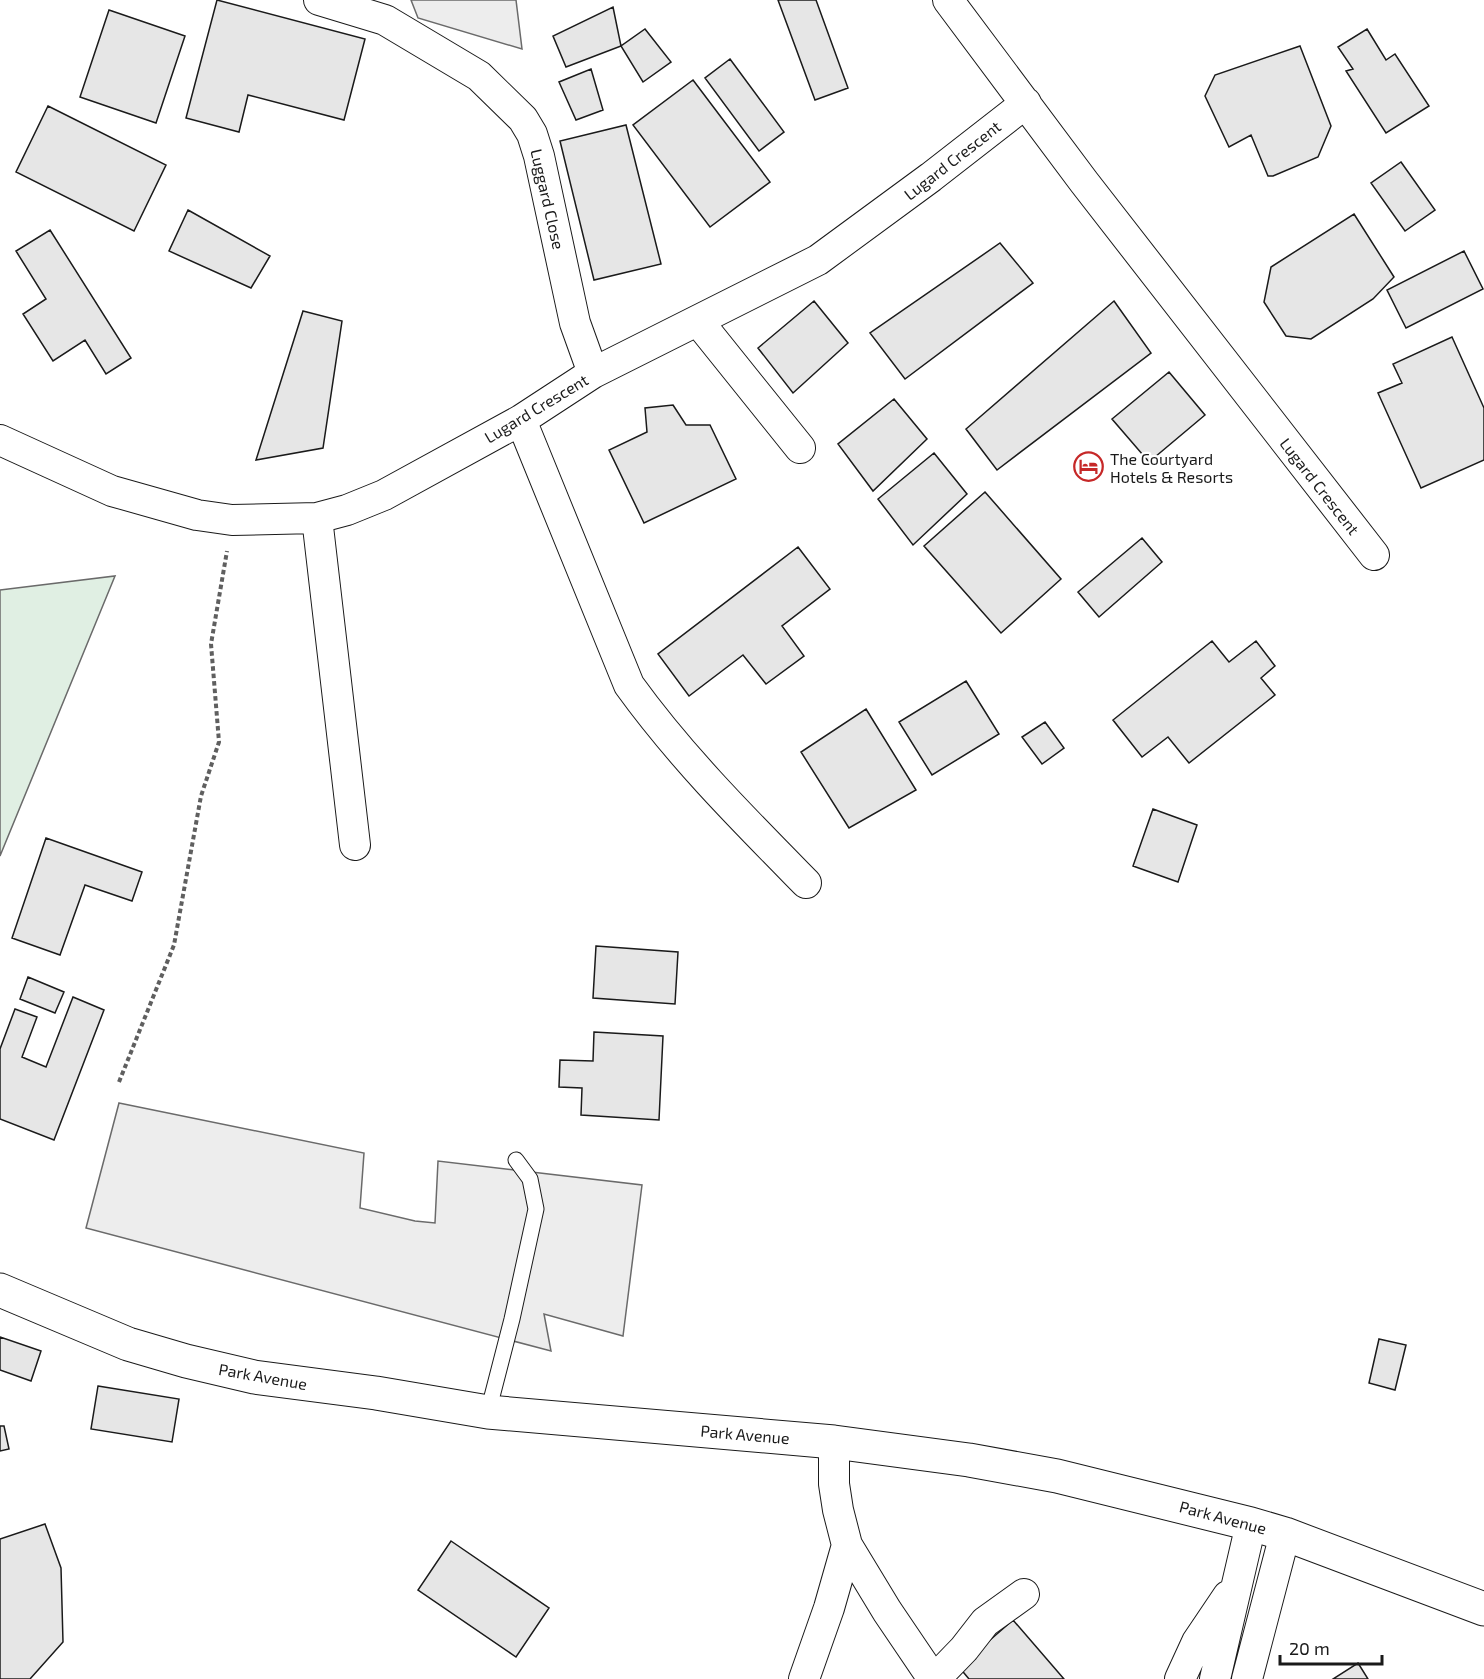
<svg xmlns="http://www.w3.org/2000/svg" width="1484" height="1679" font-family="'Exo 2',sans-serif">
  <rect width="100%" height="100%" fill="#fff"/>
  <path fill="#e0efe3" stroke="#6a6a6a" stroke-width="1.5" d="M115 576 0 856V590Z"/>
  <path fill="#ededed" stroke="#6a6a6a" stroke-width="1.5" d="M411 0H516L522 49 418 18Z
    M119 1103 364 1153 360 1208 415 1221 435 1223 438 1161 642 1185 623 1336 544 1314 551 1351 86 1228Z"/>
  <path fill="#e6e6e6" stroke="#1a1a1a" stroke-width="1.5" d="M217 0 365 39 344 120 248 95 239 132 186 118Z
    M778 0H816L848 88 815 100Z
    M613 7 621 46 566 67 553 36Z
    M109 10 185 36 156 123 80 97Z
    M645 29 671 62 643 82 621 46Z
    M1367 29 1386 60 1395 54 1429 106 1386 133 1346 71 1353 69 1338 47Z
    M1300 46 1331 126 1318 157 1273 176H1268L1251 135 1229 147 1205 96 1215 75Z
    M730 59 784 132 759 151 705 78Z
    M591 69 603 110 576 120 559 82Z
    M693 80 770 182 710 227 633 125Z
    M48 106 166 165 134 231 16 172Z
    M626 125 661 264 594 280 560 141Z
    M1401 162 1435 210 1405 231 1371 183Z
    M188 210 270 256 251 288 169 251Z
    M1354 214 1394 277 1373 299 1311 339 1286 336 1264 302 1271 267Z
    M50 230 131 358 106 374 85 340 53 361 23 314 46 299 16 251Z
    M1000 243 1033 283 905 379 870 333Z
    M1464 251 1483 289 1406 328 1387 290Z
    M814 301 848 343 793 393 758 348Z
    M1114 301 1151 353 997 470 966 429Z
    M303 311 342 321 323 448 256 460Z
    M1452 337 1484 408V460L1421 488 1378 393 1402 383 1393 364Z
    M1169 372 1205 415 1149 462 1112 419Z
    M894 399 927 439 873 491 838 444Z
    M673 405 686 425H710L736 479 644 523 609 450 647 432 645 408Z
    M934 453 967 494 913 545 878 499Z
    M985 492 1061 579 1001 633 924 546Z
    M1142 538 1162 562 1099 617 1078 592Z
    M798 547 830 589 782 626 804 656 766 684 743 655 689 696 658 654Z
    M1212 641 1229 662 1256 641 1275 666 1261 678 1275 695 1189 763 1168 737 1142 757 1113 720Z
    M966 681 999 734 932 775 899 722Z
    M866 709 916 790 849 828 801 752Z
    M1045 722 1064 748 1042 764 1022 737Z
    M1153 809 1197 825 1178 882 1133 866Z
    M46 838 142 872 132 901 85 885 60 955 12 938Z
    M596 946 678 952 675 1004 593 998Z
    M28 977 64 992 55 1013 20 999Z
    M73 997 104 1010 54 1140 0 1119V1049L15 1009 37 1017 22 1057 46 1067Z
    M594 1032 663 1036 659 1120 581 1115 582 1088 559 1087 560 1060 593 1061Z
    M0 1337 41 1351 31 1381 0 1370Z
    M1379 1339 1406 1345 1395 1390 1369 1383Z
    M98 1386 179 1399 172 1442 91 1429Z
    M0 1426H4L9 1449 0 1451Z
    M45 1524 61 1568 63 1642 30 1679H0V1539Z
    M451 1541 549 1608 516 1657 418 1590Z
    M1013 1620 1064 1679H969L959 1667Z
    M1358 1663 1368 1679H1333Z"/>
  <g fill="none" stroke-linecap="round" stroke-linejoin="round">
    <defs>
      <path id="lane" d="M488 1412 512 1319 536 1209 530 1179 516 1160"/>
      <path id="street" d="M319 0 385 20 479 76 523 119 532 134 539 156 575 323 593 373
        M948 0 1084 182 1374 555
        M698 321 800 448
        M521 420 629 685C681 757 744 820 806 883
        M0 440 112 491 197 515 232 520 317 518 347 510 384 495 521 420 593 373 818 260 931 177 1026 103
        M317 518 355 845
        M834 1442V1484L838 1510 847 1545 887 1611 933 1679
        M804 1679 829 1608 847 1545
        M935 1679 964 1649 985 1622 1024 1594
        M1180 1679 1197 1642 1228 1596
        M1215 1679 1251 1524
        M1247 1679 1285 1534"/>
      <path id="secondary" d="M0 1290 128 1344 186 1361 254 1377 376 1393 488 1412 834 1442 969 1460 1057 1476 1251 1524 1285 1534 1484 1609"/>
    </defs>
    <use href="#lane" stroke="#1a1a1a" stroke-width="17"/>
    <use href="#street" stroke="#1a1a1a" stroke-width="32"/>
    <use href="#secondary" stroke="#1a1a1a" stroke-width="35"/>
    <path stroke="#5f5f5f" stroke-width="4" stroke-dasharray="4.5 3" stroke-linecap="butt" d="M119 1082 174 945 201 796 219 742 211 644 227 551"/>
    <use href="#lane" stroke="#fff" stroke-width="15"/>
    <use href="#street" stroke="#fff" stroke-width="30"/>
    <use href="#secondary" stroke="#fff" stroke-width="33"/>
  </g>
  <defs>
    <symbol id="hotel-ring" viewBox="-11 -11 22 22"><circle r="9.5" fill="#fff" stroke="#c62828" stroke-width="1.5"/><path d="M-6-4.5h1.5V1H6V5H4.5V3h-9V5H-6ZM-4 0a1.8 1.8 0 1 1 3.6 0ZM.5 0V-2.5h3Q6-2.5 6 0Z" fill="#c62828"/></symbol>
  </defs>
  <g fill-rule="evenodd">
    <use href="#hotel-ring" x="1072" y="450" width="33" height="33"/>
  </g>
  <g text-anchor="middle" dominant-baseline="central" stroke-width="4.5" stroke-linejoin="round" paint-order="stroke">
    <g font-size="16" fill="#1a1a1a" stroke="#fff">
      <text transform="translate(952 160) rotate(-38)">Lugard Crescent</text>
      <text transform="translate(548 199) rotate(77)">Luggard Close</text>
      <text transform="translate(536 408) rotate(-31)">Lugard Crescent</text>
      <text transform="translate(1320 486) rotate(52)">Lugard Crescent</text>
      <text transform="translate(263 1376) rotate(10)">Park Avenue</text>
      <text transform="translate(745 1434) rotate(5)">Park Avenue</text>
      <text transform="translate(1223 1517) rotate(15)">Park Avenue</text>
    </g>
    <g font-size="16" fill="#1a1a1a" stroke="#fff" text-anchor="start">
      <text x="1110" y="458">The Courtyard<tspan x="1110" dy="18">Hotels &amp; Resorts</tspan></text>
    </g>
  </g>
  <path d="M1280 1655v9h102v-9" fill="none" stroke="#1a1a1a" stroke-width="3"/>
  <text x="1289" y="1655" font-size="18" fill="#1a1a1a" stroke="#ffffff" stroke-width="4.5" paint-order="stroke">20 m</text>
</svg>
